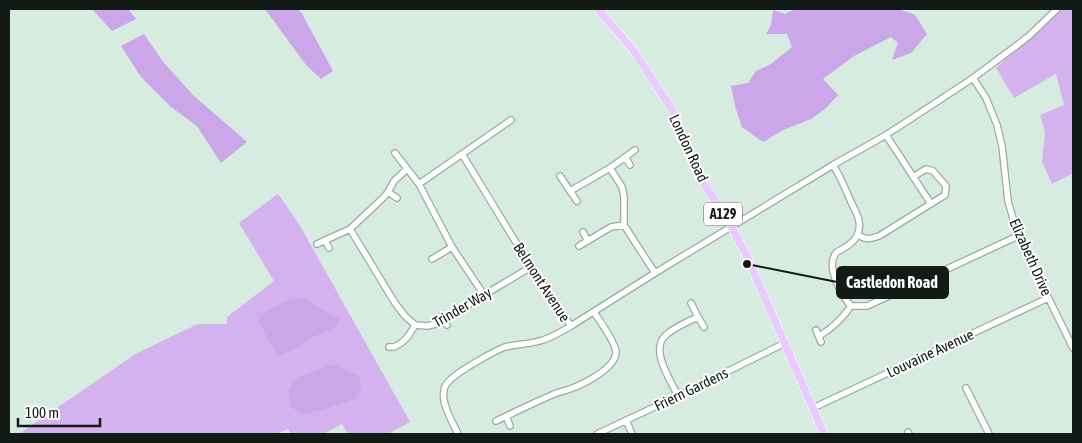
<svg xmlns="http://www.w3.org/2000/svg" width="1082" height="443" font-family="'Asap Condensed',sans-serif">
  <rect width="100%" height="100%" fill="#d6ece0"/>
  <path fill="#d3b2ee" d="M1059 9H1073V173L1052 184 1042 162 1045 132 1040 115 1064 105 1056 74 1014 98 996 68Z
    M278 194 299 224 410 422 388 434H348L342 424 323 434H291L288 429 277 434H19L137 353 198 324H227V317L274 281 239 223Z"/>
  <path fill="#cba6e8" d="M92 9H128L136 19 112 31Z
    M265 9H297L301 12 333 71 321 79 306 65Z
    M795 9H898L915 15 927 34 911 53 892 60 898 43 891 37 854 56 823 79 838 95 825 109 811 119 783 130 763 142 742 127 735 106 731 86 748 83 756 71 771 64 792 47 787 34H766L771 25 773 10 785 14Z
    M144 34 164 63 194 96 247 142 221 163 197 126 171 107 141 77 121 46Z
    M304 298 340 320 335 327 309 339 297 349 278 355 268 340 258 319 266 312 287 300Z
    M332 364 359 376 361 390 355 399 317 411 301 414 290 406 289 388 300 376 316 371Z"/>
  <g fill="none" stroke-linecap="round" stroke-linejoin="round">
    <defs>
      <path id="minor" d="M973 78 986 98 997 125 1002 146 1008 201 1018 236 1073 348
        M886 135 931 204
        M395 153 419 184 452 247 484 295
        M462 154 531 267 571 326 655 273 833 165 886 135 926 109 973 78 1016 46 1030 35 1057 9
        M625 157 630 165
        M833 165C841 177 846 191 852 204 854 209 859 216 859 222 860 225 859 230 858 233 856 240 848 246 842 249 840 251 837 251 836 253 825 267 842 296 851 306
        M610 168 622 187 624 197V225L655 273
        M560 176 570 191
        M419 184 511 120
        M388 192 397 198
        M577 201 570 191 610 168 635 150
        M350 229 395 303 405 316 415 325 427 326 440 323 484 295 531 267
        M583 232 588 241
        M858 235C866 240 870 239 879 236L945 195 946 186 933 171 926 169 913 177
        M325 240 329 248
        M317 244 350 229 383 198 388 192 394 181 407 169
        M579 246 611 227 624 225
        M432 259 452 247
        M851 306H867L878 301 1018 236
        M441 316 447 325
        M698 317 704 327
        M816 330 821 342
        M819 336C833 328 842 319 851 306
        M389 347H394C406 341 408 337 415 325
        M966 388 989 434
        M678 396C671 381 651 352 664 337 672 328 687 322 698 317L691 303
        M813 408 1048 298
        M506 416 510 426
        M626 420 632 434
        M496 421C515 412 533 403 552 395 558 392 564 391 570 389 584 384 616 368 616 352 616 343 599 320 594 312
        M908 432 909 434
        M458 434C453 423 441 403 444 391 444 387 447 383 449 381 457 372 494 351 505 347 518 344 531 344 543 340 553 337 562 331 571 326
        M597 434 678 396 785 343"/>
      <path id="major" d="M598 9 633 50 671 108 681 130 691 158 698 174 731 226 748 259 824 434"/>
    </defs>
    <use href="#minor" stroke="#98ada1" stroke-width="8"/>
    <use href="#major" stroke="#fff" stroke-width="9"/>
    <use href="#minor" stroke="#fff" stroke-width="5.5"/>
    <use href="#major" stroke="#e8ccfe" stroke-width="8"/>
  </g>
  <g text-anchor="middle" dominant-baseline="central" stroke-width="4" stroke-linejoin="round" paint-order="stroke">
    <rect fill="#fff" stroke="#5a5f5d" stroke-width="1" x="704" y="202.5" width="38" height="23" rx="4"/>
    <g font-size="14" font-weight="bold" fill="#131b17">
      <text x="723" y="214">A129</text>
    </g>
    <g font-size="15" fill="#131b17" stroke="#fff">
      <text transform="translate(689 148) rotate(65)">London Road</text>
      <text transform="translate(1031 257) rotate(66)">Elizabeth Drive</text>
      <text transform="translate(542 282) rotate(57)">Belmont Avenue</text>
      <text transform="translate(462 307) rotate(-30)">Trinder Way</text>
      <text transform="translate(930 353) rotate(-25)">Louvaine Avenue</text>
      <text transform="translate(691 389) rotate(-26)">Friern Gardens</text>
    </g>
  </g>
  <path fill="none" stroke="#131b17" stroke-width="2" d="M747 264L837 282"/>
  <circle fill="#131b17" stroke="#fff" stroke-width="2" cx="747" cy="264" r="5"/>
  <rect fill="#131b17" stroke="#131b17" stroke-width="2" x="837" y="267" width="111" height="31" rx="5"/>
  <g font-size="16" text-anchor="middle" font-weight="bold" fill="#fff">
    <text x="892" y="288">Castledon Road</text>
  </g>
  <rect width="1082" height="443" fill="none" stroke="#131b17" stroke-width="20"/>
  <path d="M18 418v8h82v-8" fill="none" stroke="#131b17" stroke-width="2.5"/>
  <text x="25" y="418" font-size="15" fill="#131b17" stroke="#ffffff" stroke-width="4" paint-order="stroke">100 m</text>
</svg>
